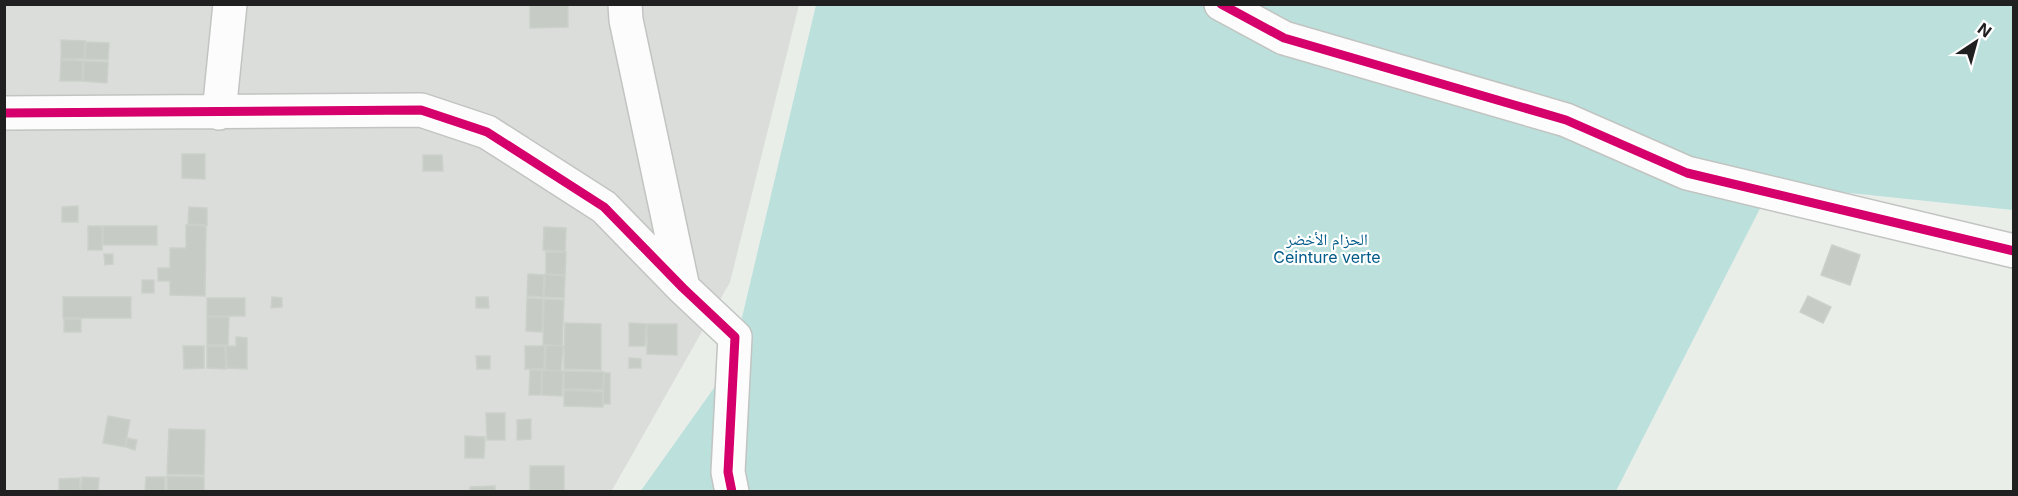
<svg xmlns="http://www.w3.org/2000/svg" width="2018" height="496" font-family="Inter,'Noto Naskh Arabic',sans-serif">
  <rect width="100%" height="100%" fill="#e9eee9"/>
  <path fill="#dbddda" d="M4 5H799L730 282 611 492 5 491Z"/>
  <path fill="#bce0dc" d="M816 5H2013V210L1772 185 1616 491 640 492 731 364Z"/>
  <path fill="#c7cbc6" stroke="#cbd1ca" stroke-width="1.5" d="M530 4H568V27L530 28Z
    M61 40 85 41V59H61Z
    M86 42 109 43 108 60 85 59Z
    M61 60 83 61 82 81H60Z
    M84 61 108 62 107 83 83 81Z
    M182 154H205V179L182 178Z
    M423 155H442L443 171H423Z
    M78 206V222H62V207Z
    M189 207 207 208V225L188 224Z
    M186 225 206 226 205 296 170 295V281H158V268H170V248H186Z
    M88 226H102V250H88Z
    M103 226H157V245H103Z
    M544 227 566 228 565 251 543 250Z
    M1832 245 1860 255 1850 285 1821 275Z
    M546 252H566L565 275 546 274Z
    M104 254H113V264L105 265Z
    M528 274 544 275 543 297 527 296Z
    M545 274 565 276 564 298 544 297Z
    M142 280H154V293H142Z
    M1808 296 1831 307 1823 323 1800 312Z
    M63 297H131V318H63Z
    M272 297 282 298V307L271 308Z
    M476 297H488L489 308H476Z
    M207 298H245V316H207Z
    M527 298 543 299 542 332 526 331Z
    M544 299 564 300 562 346 543 345Z
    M207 317H229L228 345H207Z
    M64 319H81V332H64Z
    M565 323 601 324V370L564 369Z
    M629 323 646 324 645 346H629Z
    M647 324H677V355L647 354Z
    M236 337 247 338V369L227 368 226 346H236Z
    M546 345 563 346 561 371 545 370Z
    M183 346H204V368L184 369Z
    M207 346H225L226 369 207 368Z
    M525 346H545L544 369H525Z
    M476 356H490V369H477Z
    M629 358 641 359V368H629Z
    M530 370H542L541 395H529Z
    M542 370 563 371 562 396 542 395Z
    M564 371 604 372 603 390 564 389Z
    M604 373H610V404H603Z
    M564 390 603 392V407L564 406Z
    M486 413H505V440H487Z
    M108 416 130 420 125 447 103 443Z
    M531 419V439L517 440V420Z
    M169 429 205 430 204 475 167 474Z
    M465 436 485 437 484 458H465Z
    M127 438 137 440 135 450 126 447Z
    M530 466H564V492H530Z
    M167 476 204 477V492H167Z
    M82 477 99 478 98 492H81Z
    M146 477H165V492H145Z
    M80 478V492H59V479Z
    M495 486V492H470V487Z"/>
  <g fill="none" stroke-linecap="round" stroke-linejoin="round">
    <defs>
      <path id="minor" d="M625 4 626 20 683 288
        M1221 4 1284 38 1566 120 1687 173 2014 251
        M4 113 421 110 487 132 604 207 683 288 735 337 728 472 732 492
        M219 113 230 4"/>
    </defs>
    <use href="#minor" stroke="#c1c4c1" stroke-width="36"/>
    <use href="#minor" stroke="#fcfcfc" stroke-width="33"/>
    <defs>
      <path id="cycleway" d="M1221 4 1284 38 1566 120 1687 173 2014 251
        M4 113 421 110 487 132 604 207 683 288 735 337 728 472 732 492"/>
    </defs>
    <use href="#cycleway" stroke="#fff" stroke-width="13"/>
    <use href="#cycleway" stroke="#d6006c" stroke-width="9"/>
  </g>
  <g text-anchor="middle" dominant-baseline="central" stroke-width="4.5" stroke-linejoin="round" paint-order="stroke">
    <g font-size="16" fill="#025b89" stroke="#fff">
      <text x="1327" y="239">الحزام الأخضر<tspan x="1327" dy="18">Ceinture verte</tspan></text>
    </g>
  </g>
  <rect width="2018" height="496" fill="none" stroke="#202020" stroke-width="12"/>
  <g transform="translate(1976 42) rotate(36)" stroke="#ffffff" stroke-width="4.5" paint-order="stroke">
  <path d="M0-4.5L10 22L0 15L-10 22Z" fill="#202020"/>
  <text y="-9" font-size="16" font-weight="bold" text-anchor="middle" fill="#202020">N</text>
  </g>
</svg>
